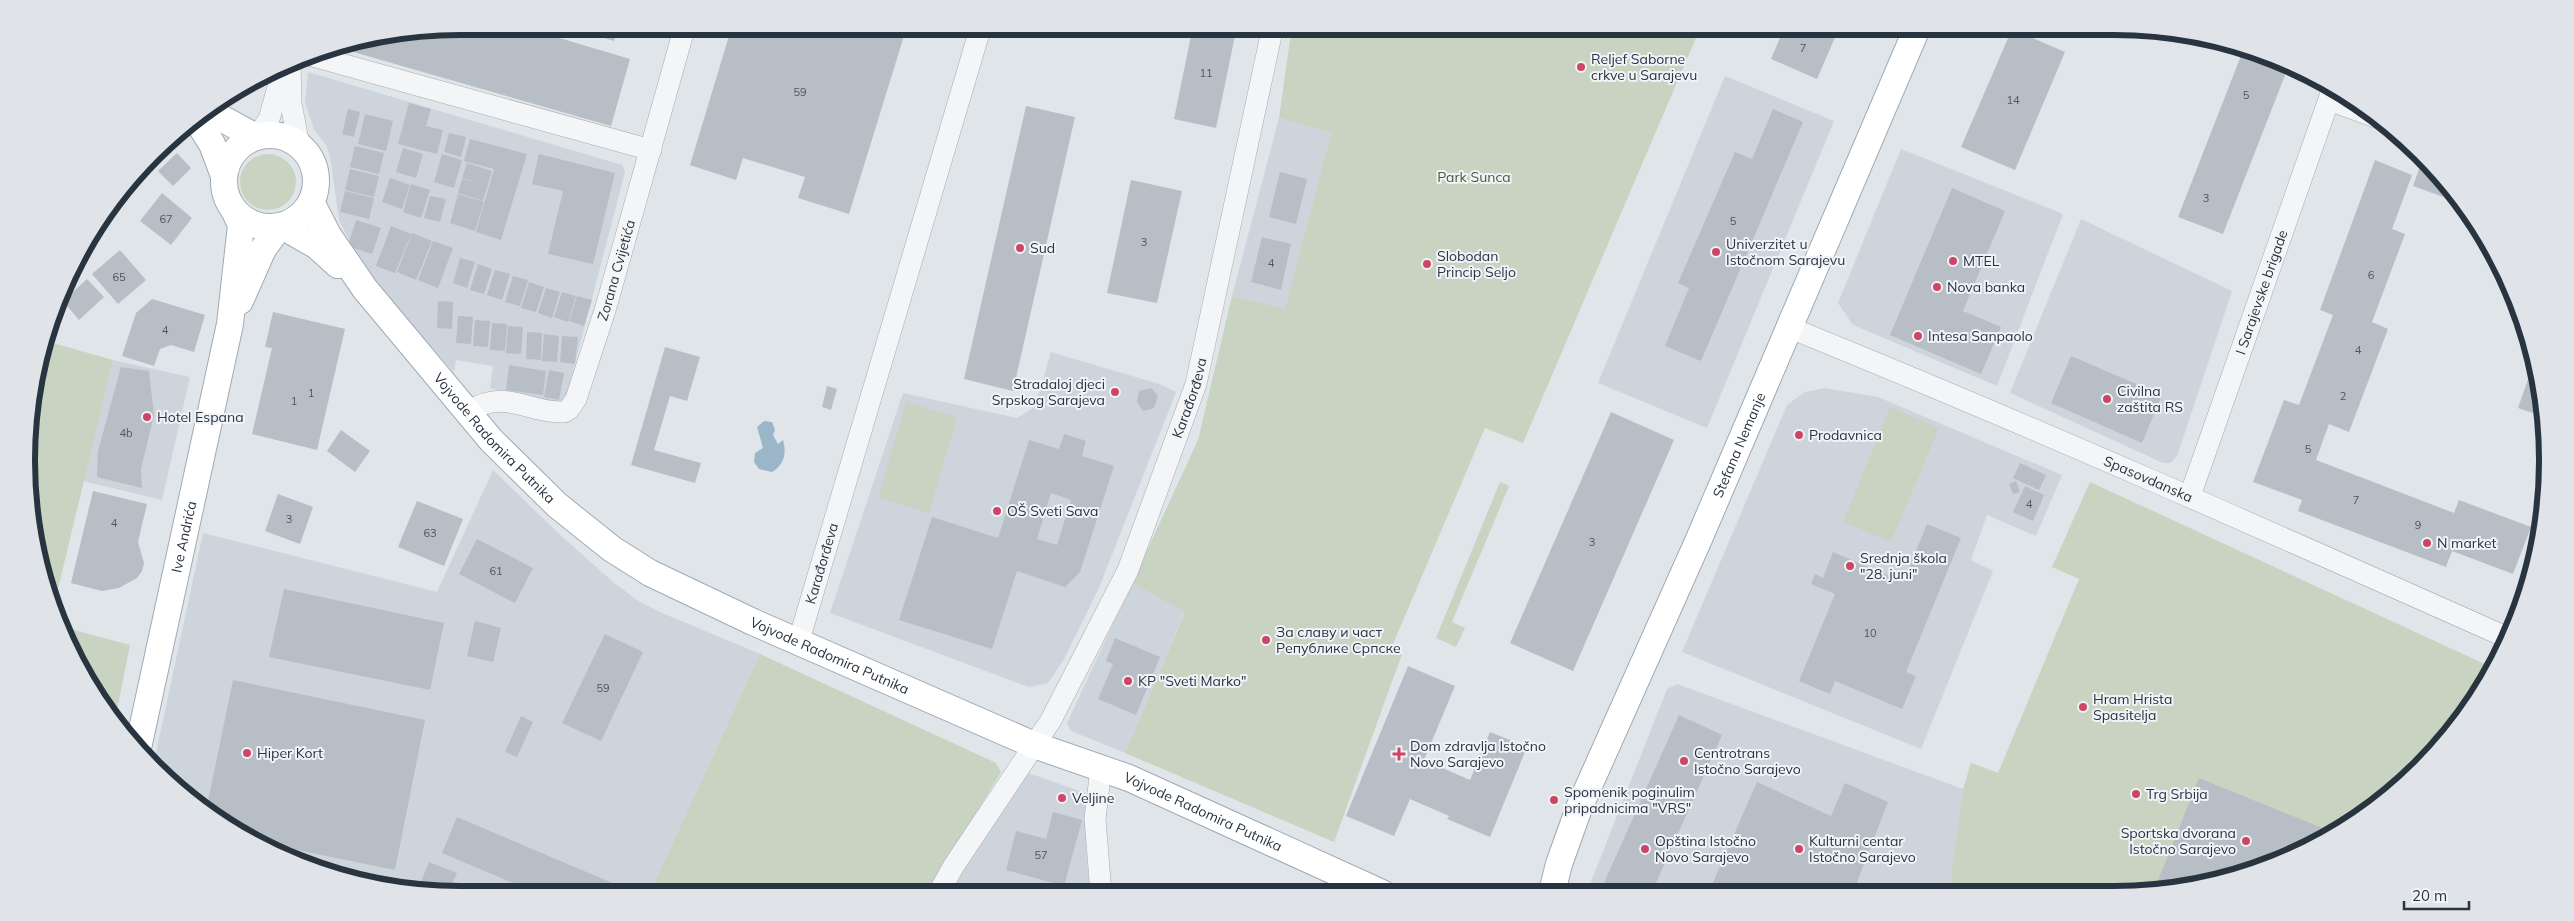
<svg xmlns="http://www.w3.org/2000/svg" width="2574" height="921" font-family="Mulish,sans-serif">
  <rect width="100%" height="100%" fill="#e0e5e9"/>
  <path fill="#ced4db" d="M308 72 622 165 625 172 566 398 561 402 554 403 490 388 493 366 456 360 454 372 390 300 356 253 339 220 330 156 326 145 314 130 305 102Z
    M1725 76 1834 121 1707 428 1598 383Z
    M1279 118 1331 133 1285 310 1232 296Z
    M1901 149 2063 214 1997 386 1853 325 1838 303Z
    M2081 219 2232 291 2177 456 2170 463H2163L2010 393Z
    M1051 352 1159 384 1176 392 1099 588 1064 659 1048 683 1029 687 830 613 903 393 1017 418 1035 407Z
    M113 360 190 377 162 500 83 481Z
    M1825 388 1878 397 2062 475 2036 536 1987 515 1971 560 1993 571 1921 749 1682 652 1787 405 1805 392Z
    M493 470 557 532 613 582 637 600 662 613 760 654 649 894 461 895 348 880 219 821 153 767 203 533 437 592Z
    M1132 583 1185 611 1125 753 1071 731 1067 723Z
    M1677 684 1963 789 1949 891 1587 892 1667 689Z
    M1026 772 1085 793 1086 850 1090 893 951 894 967 864Z"/>
  <path fill="#c8d3c2" d="M1292 26H1701L1523 443 1485 428 1390 651 1402 654 1334 842 1125 753 1185 612 1132 583 1198 440 1232 296 1285 309 1331 133 1279 118Z
    M240 182a28 28 0 1 1 56 0a28 28 0 1 1-56 0Z
    M49 342 113 360 56 597 51 596 41 573 27 489 30 404Z
    M906 402 957 417 929 513 878 498Z
    M1890 407 1939 428 1891 542 1843 522Z
    M1500 482 1509 486 1452 622 1465 628 1456 647 1436 638Z
    M2090 482 2489 666 2476 694 2400 787 2305 850 2170 891H1949L1963 789 1971 763 1998 773 2079 579 2052 567Z
    M66 628 130 645 115 720 100 702Z
    M760 654 996 763 1001 772 927 894H649Z"/>
  <path fill="#9cb6c9" d="M764 421 772 422 775 430 773 435 778 444 783 440C787 453 784 465 772 472L759 469 754 462 755 453 763 448 757 427Z"/>
  <path fill="#b8bec6" fill-rule="evenodd" d="M460 26H519L630 59 611 126 336 47 376 35Z
    M565 26H618L614 41Z
    M732 26H907L849 214 798 198 805 177 743 158 736 180 690 165Z
    M1193 26H1237L1216 128 1174 119Z
    M1785 26H1840L1817 79 1771 59Z
    M2012 29 2065 52 2015 170 1961 147Z
    M2244 48 2289 65 2223 234 2178 217Z
    M409 103 431 109 426 126 443 130 437 154 398 144Z
    M1026 106 1075 117 1013 391 964 379Z
    M348 109 360 112 354 137 342 134Z
    M1773 109 1803 122 1701 361 1665 346 1689 288 1678 283 1735 152 1752 159Z
    M365 114 393 121 386 151 358 144Z
    M449 133 466 137 461 157 444 152Z
    M470 139 527 154 501 240 476 232 494 169 464 161Z
    M168 141 174 147 156 165 150 159Z
    M355 146 384 153 379 174 350 167Z
    M403 148 423 154 416 178 396 172Z
    M177 153 191 168 173 186 158 171Z
    M442 154 462 160 454 188 434 182Z
    M539 154 615 173 593 264 548 254 563 191 532 184Z
    M2423 158 2440 174 2460 203 2413 186Z
    M2375 160 2412 175 2392 229 2405 234 2372 322 2388 329 2349 432 2329 424 2316 460 2454 513 2459 500 2531 527 2513 574 2452 551 2446 567 2298 511 2302 500 2253 482 2284 400 2299 405 2333 315 2320 310Z
    M467 163 492 171 483 201 458 193 462 179 476 182 462 178Z
    M350 169 379 176 374 197 345 190Z
    M1280 172 1307 179 1296 224 1269 217Z
    M390 178 410 185 402 209 382 202Z
    M1131 180 1182 191 1157 303 1107 293Z
    M411 184 430 190 421 218 403 212Z
    M1952 188 2005 211 1963 311 2001 327 1981 374 1890 335Z
    M345 191 374 198 369 219 340 212Z
    M162 193 192 218 171 245 140 221Z
    M458 194 484 202 475 231 450 223Z
    M430 196 446 199 440 222 424 218Z
    M356 220 381 228 372 254 348 246Z
    M391 226 411 234 395 273 376 266Z
    M412 233 432 241 416 280 397 272Z
    M1262 237 1291 244 1281 290 1251 282Z
    M433 241 453 248 438 288 418 280Z
    M120 250 146 280 118 304 92 274Z
    M460 258 475 262 467 288 453 283Z
    M478 264 492 269 484 294 470 290Z
    M495 270 510 274 502 300 487 295Z
    M513 276 528 280 520 306 505 302Z
    M87 279 104 297 79 320 63 301Z
    M529 282 544 287 536 312 521 308Z
    M546 288 560 292 552 318 538 313Z
    M562 292 576 296 568 322 554 317Z
    M577 296 592 300 584 326 569 321Z
    M152 299 205 315 194 352 171 345 160 349 154 366 122 356 136 313Z
    M438 301 453 302 452 329 437 328Z
    M273 312 345 329 317 450 252 434 272 348 265 347Z
    M458 316 473 317 471 344 456 343Z
    M475 320 490 321 488 347 473 346Z
    M492 323 507 324 505 351 490 350Z
    M508 326 523 327 521 354 506 353Z
    M527 332 542 333 541 360 526 359Z
    M544 334 559 336 557 362 542 361Z
    M562 336 578 337 575 364 560 362Z
    M665 347 700 357 687 401 670 396 654 450 701 463 695 483 631 465Z
    M2071 356 2162 395 2142 443 2051 403Z
    M2534 362 2544 404V417L2518 408Z
    M509 365 546 371 543 395 506 390Z
    M121 367 149 371 154 415 141 469 142 488 97 477 98 451Z
    M549 370 564 373 559 400 544 397Z
    M827 386 837 389 831 410 822 407Z
    M1151 388 1158 396 1154 408 1143 411 1137 402 1139 391Z
    M1611 412 1674 440 1573 671 1510 643Z
    M341 430 370 451 355 472 327 451Z
    M1064 434 1086 441 1082 456 1114 466 1080 572 1065 587 1017 571 992 649 899 620 932 517 998 538 1029 440 1059 449ZM1051 493 1071 500 1057 545 1037 539Z
    M2020 463 2046 475 2039 490 2013 478Z
    M2016 481 2020 492 2013 494 2009 484Z
    M2025 486 2044 495 2033 521 2013 512Z
    M93 491 147 504 138 542 144 563 142 571 137 578 119 588 102 591 71 583Z
    M278 494 313 507 300 544 265 531Z
    M417 501 463 519 444 566 398 547Z
    M1927 524 1961 538 1906 672 1916 676 1902 709 1835 681 1830 694 1799 681 1835 594 1811 584 1815 574 1823 578 1833 552 1903 582Z
    M477 539 533 568 515 603 459 574Z
    M284 589 444 623 430 690 269 657Z
    M475 621 501 628 493 662 467 656Z
    M605 634 643 652 601 741 562 723Z
    M1115 638 1160 657 1136 715 1098 699 1113 664 1106 661Z
    M1408 666 1455 686 1424 760 1470 780 1490 732 1527 747 1490 837 1447 819 1449 816 1410 799 1394 836 1346 816Z
    M233 680 425 720 395 870 268 844 219 821 206 811Z
    M1679 715 1722 735 1652 892H1600Z
    M521 716 533 722 517 757 505 752Z
    M2199 778 2332 832 2305 850 2170 891H2154Z
    M1757 782 1831 816 1845 783 1888 802 1857 882 1865 886 1866 892H1717L1710 889Z
    M1053 812 1082 820 1064 886 1006 870 1016 831 1046 839Z
    M457 817 629 890 627 894 541 895 442 853Z
    M429 862 457 873 448 893 418 889Z"/>
  <g fill="none" stroke-linecap="round" stroke-linejoin="round">
    <defs>
      <g id="minor">
        <path d="M309 55 651 150"/>
        <path d="M290 62 291 104 299 145"/>
        <path d="M2329 100 2381 119"/>
        <path d="M258 136 269 119 284 66"/>
        <path id="s1" d="M1788 327C2030 425 2268 531 2506 637"/>
        <path id="s2" d="M469 411C508 388 525 413 564 412L569 409 576 399 606 307 685 26"/>
        <path id="s3" d="M2190 496 2333 88"/>
        <path id="s4" d="M799 640 981 26"/>
        <path d="M1101 768 1095 819 1101 893"/>
        <path id="s5" d="M938 894 953 867 1051 720 1128 570 1196 384 1273 26"/>
      </g>
      <g id="major">
        <path d="M210 112 256 137"/>
        <path d="M197 120 212 144 224 176"/>
        <circle cx="270" cy="181" r="46"/>
        <path id="s6" d="M311 202 328 235 365 289 491 440 557 505 612 549 650 573 753 622 1034 745 1129 778 1382 893"/>
        <path d="M282 226 317 246 338 265"/>
        <path d="M240 301 263 249 280 226"/>
        <path id="s7" d="M138 748 230 324 241 225 234 210"/>
        <path id="s8" d="M1552 892 1559 864 1579 808 1699 539 1918 26"/>
      </g>
    </defs>
    <use href="#minor" stroke="#a5acb3" stroke-width="22"/>
    <use href="#major" stroke="#a0aab5" stroke-width="28"/>
    <use href="#minor" stroke="#f3f5f7" stroke-width="21"/>
    <use href="#major" stroke="#fff" stroke-width="26"/>
  </g>
  <g fill="#cd4667" stroke="#f0f3f7" stroke-width="2">
    <circle cx="1581" cy="67" r="5"/>
    <circle cx="1020" cy="248" r="5"/>
    <circle cx="1716" cy="252" r="5"/>
    <circle cx="1953" cy="261" r="5"/>
    <circle cx="1427" cy="264" r="5"/>
    <circle cx="1937" cy="287" r="5"/>
    <circle cx="1918" cy="336" r="5"/>
    <circle cx="1115" cy="392" r="5"/>
    <circle cx="2107" cy="399" r="5"/>
    <circle cx="147" cy="417" r="5"/>
    <circle cx="1799" cy="435" r="5"/>
    <circle cx="997" cy="511" r="5"/>
    <circle cx="2427" cy="543" r="5"/>
    <circle cx="1850" cy="566" r="5"/>
    <circle cx="1266" cy="640" r="5"/>
    <circle cx="1128" cy="681" r="5"/>
    <circle cx="2083" cy="707" r="5"/>
    <circle cx="247" cy="753" r="5"/>
    <path d="M1396.5 746.5h5v5h5v5h-5v5h-5v-5h-5v-5h5z"/>
    <circle cx="1684" cy="761" r="5"/>
    <circle cx="2136" cy="794" r="5"/>
    <circle cx="1062" cy="798" r="5"/>
    <circle cx="1554" cy="800" r="5"/>
    <circle cx="2246" cy="841" r="5"/>
    <circle cx="1645" cy="849" r="5"/>
    <circle cx="1799" cy="849" r="5"/>
  </g>
  <g text-anchor="middle" dominant-baseline="central" stroke-width="4" stroke-linejoin="round" paint-order="stroke">
    <g font-size="11" fill="#4d5662">
      <text x="1803" y="48">7</text>
      <text x="1206" y="73">11</text>
      <text x="800" y="92">59</text>
      <text x="2246" y="95">5</text>
      <text x="2013" y="100">14</text>
      <text x="2206" y="198">3</text>
      <text x="166" y="219">67</text>
      <text x="1733" y="221">5</text>
      <text x="1144" y="242">3</text>
      <text x="1271" y="263">4</text>
      <text x="2371" y="275">6</text>
      <text x="119" y="277">65</text>
      <text x="165" y="330">4</text>
      <text x="2358" y="350">4</text>
      <text x="311" y="393">1</text>
      <text x="2343" y="396">2</text>
      <text x="294" y="401">1</text>
      <text x="126" y="433">4b</text>
      <text x="2308" y="449">5</text>
      <text x="2356" y="500">7</text>
      <text x="2029" y="504">4</text>
      <text x="289" y="519">3</text>
      <text x="114" y="523">4</text>
      <text x="2418" y="525">9</text>
      <text x="430" y="533">63</text>
      <text x="1592" y="542">3</text>
      <text x="496" y="571">61</text>
      <text x="1870" y="633">10</text>
      <text x="603" y="688">59</text>
      <text x="1041" y="855">57</text>
    </g>
    <g font-size="14" fill="#293441" stroke="#f0f3f7" text-anchor="start">
      <text x="1591" y="59">Reljef Saborne<tspan x="1591" dy="16">crkve u Sarajevu</tspan></text>
      <text x="1726" y="244">Univerzitet u<tspan x="1726" dy="16">Istočnom Sarajevu</tspan></text>
      <text x="1030" y="248">Sud</text>
      <text x="1437" y="256">Slobodan<tspan x="1437" dy="16">Princip Seljo</tspan></text>
      <text x="1963" y="261">MTEL</text>
      <text x="1947" y="287">Nova banka</text>
      <text x="1928" y="336">Intesa Sanpaolo</text>
      <text x="1105" y="384" text-anchor="end">Stradaloj djeci<tspan x="1105" dy="16">Srpskog Sarajeva</tspan></text>
      <text x="2117" y="391">Civilna<tspan x="2117" dy="16">zaštita RS</tspan></text>
      <text x="157" y="417">Hotel Espana</text>
      <text x="1809" y="435">Prodavnica</text>
      <text x="1007" y="511">OŠ Sveti Sava</text>
      <text x="2437" y="543">N market</text>
      <text x="1860" y="558">Srednja škola<tspan x="1860" dy="16">"28. juni"</tspan></text>
      <text x="1276" y="632">За славу и част<tspan x="1276" dy="16">Републике Српске</tspan></text>
      <text x="1138" y="681">KP "Sveti Marko"</text>
      <text x="2093" y="699">Hram Hrista<tspan x="2093" dy="16">Spasitelja</tspan></text>
      <text x="1410" y="746">Dom zdravlja Istočno<tspan x="1410" dy="16">Novo Sarajevo</tspan></text>
      <text x="257" y="753">Hiper Kort</text>
      <text x="1694" y="753">Centrotrans<tspan x="1694" dy="16">Istočno Sarajevo</tspan></text>
      <text x="1564" y="792">Spomenik poginulim<tspan x="1564" dy="16">pripadnicima "VRS"</tspan></text>
      <text x="2146" y="794">Trg Srbija</text>
      <text x="1072" y="798">Veljine</text>
      <text x="2236" y="833" text-anchor="end">Sportska dvorana<tspan x="2236" dy="16">Istočno Sarajevo</tspan></text>
      <text x="1655" y="841">Opština Istočno<tspan x="1655" dy="16">Novo Sarajevo</tspan></text>
      <text x="1809" y="841">Kulturni centar<tspan x="1809" dy="16">Istočno Sarajevo</tspan></text>
    </g>
    <g font-size="14" fill="#415c36" stroke="#f0f3f7">
      <text x="1474" y="177">Park Sunca</text>
    </g>
    <g font-size="14" fill="#293441" stroke="#f0f3f7">
      <text stroke="none"><textPath href="#s2" startOffset="251">Zorana Cvijetića</textPath></text>
      <text stroke="none"><textPath href="#s3" startOffset="216">I Sarajevske brigade</textPath></text>
      <text stroke="none"><textPath href="#s5" startOffset="559">Karađorđeva</textPath></text>
      <text stroke="none"><textPath href="#s6" startOffset="300">Vojvode Radomira Putnika</textPath></text>
      <text stroke="none"><textPath href="#s8" startOffset="485">Stefana Nemanje</textPath></text>
      <text stroke="none"><textPath href="#s1" startOffset="391">Spasovdanska</textPath></text>
      <text stroke="none"><textPath href="#s7" startOffset="216">Ive Andrića</textPath></text>
      <text stroke="none"><textPath href="#s4" startOffset="80">Karađorđeva</textPath></text>
      <text stroke="none"><textPath href="#s6" startOffset="705">Vojvode Radomira Putnika</textPath></text>
      <text stroke="none"><textPath href="#s6" startOffset="1110">Vojvode Radomira Putnika</textPath></text>
    </g>
  </g>
  <path d="M0 0H2574V921H0ZM460 35H2114A425 425 0 0 1 2539 460V461A425 425 0 0 1 2114 886H460A425 425 0 0 1 35 461V460A425 425 0 0 1 460 35Z" fill="#e0e4e8" fill-rule="evenodd"/>
  <path fill="none" stroke="#293441" stroke-width="6" d="M460 35H2114A425 425 0 0 1 2539 460V461A425 425 0 0 1 2114 886H460A425 425 0 0 1 35 461V460A425 425 0 0 1 460 35Z"/>
  <path d="M2404 901v8h65v-8" fill="none" stroke="#293441" stroke-width="2.5"/>
  <text x="2412" y="901" font-size="15" fill="#293441" stroke="#f0f3f7" stroke-width="4" paint-order="stroke">20 m</text>
</svg>
